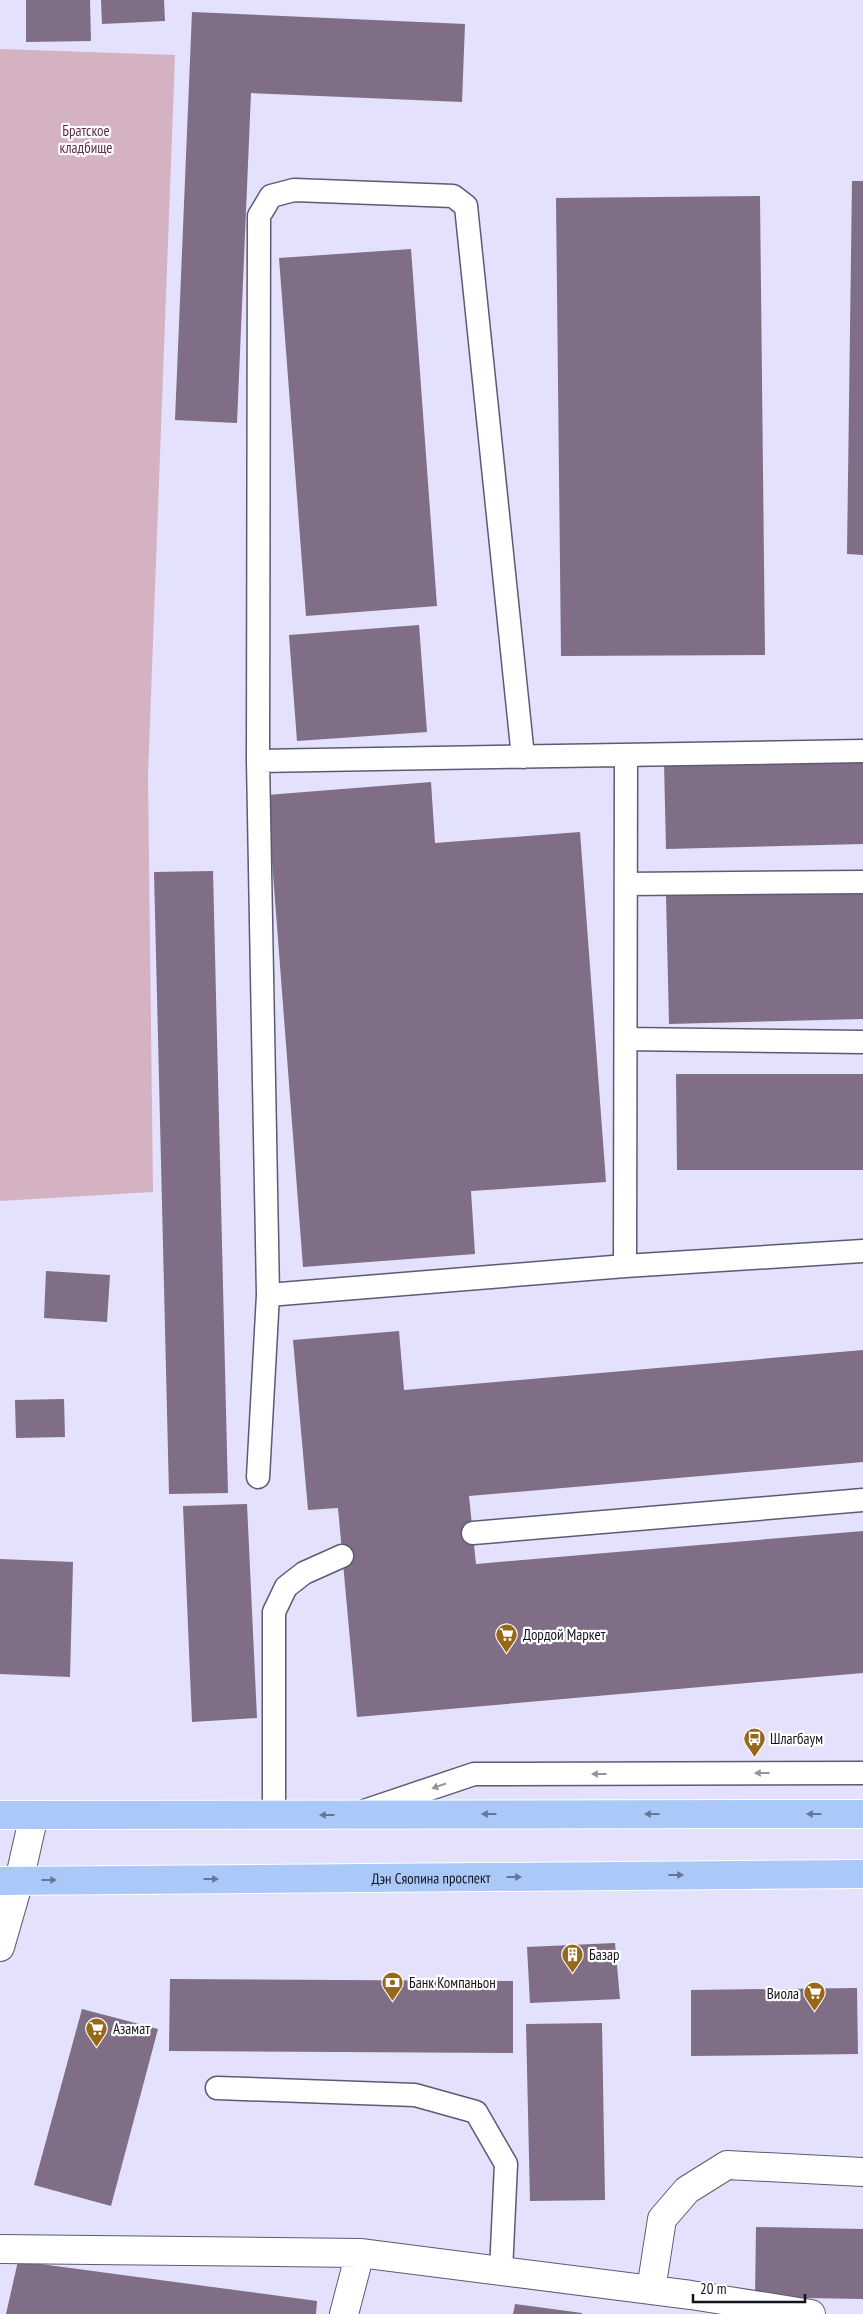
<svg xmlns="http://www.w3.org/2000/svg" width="863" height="2314" font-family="'PT Sans Narrow',sans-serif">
  <rect width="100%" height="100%" fill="#e3e1fb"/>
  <path fill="#d4b2c2" d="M0 49 175 55 148 775 153 1192 0 1201Z"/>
  <path fill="#806d86" d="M26 0H90L91 41 26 42Z
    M101 0H164L165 21 102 24Z
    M192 12 465 24 462 102 251 93 237 423 175 420Z
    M852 181H863V555L847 554Z
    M760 196 765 655 561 656 556 198Z
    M411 249 437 606 306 616 279 258Z
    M419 625 427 732 297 741 289 635Z
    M863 757V844L666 849 664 762Z
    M431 782 435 843 580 832 606 1182 471 1191 475 1254 303 1267 267 795Z
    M213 871 228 1493 169 1494 154 872Z
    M863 890V1019L669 1024 666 895Z
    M676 1074H863V1170H677Z
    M46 1271 110 1275 107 1322 44 1318Z
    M399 1331 404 1390 863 1350V1462L469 1496 476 1564 863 1531V1673L357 1717 338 1508 308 1510 293 1340Z
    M64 1399 65 1437 16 1438 15 1400Z
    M247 1504 257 1718 192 1722 183 1506Z
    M0 1559 73 1562 70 1677 0 1674Z
    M615 1943 620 1999 530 2003 527 1947Z
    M170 1979 513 1981V2053L169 2051Z
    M857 1988 858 2054 691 2056V1990Z
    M82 2009 158 2029 111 2206 34 2185Z
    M602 2023 605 2200 530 2201 526 2024Z
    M756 2227 863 2229V2299L755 2297Z
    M18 2261 317 2301 316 2314H6Z
    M515 2304 582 2313V2314H513Z"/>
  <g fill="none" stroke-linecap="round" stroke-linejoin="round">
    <defs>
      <path id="service" d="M863 751 258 761 268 1295 625 1266 863 1251
        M258 761 259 216 271 196 294 190 453 196 466 206 523 757
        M626 884 863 882
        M626 1039 863 1042
        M625 1266 626 755
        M258 1477 268 1295
        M473 1533 863 1500
        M367 1810 474 1774 863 1773
        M274 1814V1612L286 1587 304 1573 342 1556
        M217 2088 415 2095 476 2112 506 2164 501 2271"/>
      <path id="minor" d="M0 2249 360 2253 691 2295 811 2314
        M651 2290 662 2219 687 2190 727 2165 863 2172
        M344 2314 360 2253"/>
      <path id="secondary" d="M0 1947 19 1881 34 1815"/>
      <g id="primary">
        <path d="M0 1815 863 1814"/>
        <path id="s1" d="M0 1881 863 1874"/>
      </g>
    </defs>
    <use href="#service" stroke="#5c5a75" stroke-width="25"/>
    <use href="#minor" stroke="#5c5a75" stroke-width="30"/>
    <use href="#secondary" stroke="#5c5a75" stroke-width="30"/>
    <use href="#primary" stroke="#fff" stroke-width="30"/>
    <use href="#service" stroke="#fff" stroke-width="22"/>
    <use href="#minor" stroke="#fff" stroke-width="28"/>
    <use href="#secondary" stroke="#fff" stroke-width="28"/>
    <use href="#primary" stroke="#aac8f8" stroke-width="28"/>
  </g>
  <defs><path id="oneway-solid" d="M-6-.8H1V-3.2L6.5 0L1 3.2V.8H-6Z" transform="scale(1.25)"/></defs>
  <g fill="#959499">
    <use href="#oneway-solid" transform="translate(762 1773) rotate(180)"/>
    <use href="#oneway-solid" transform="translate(599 1774) rotate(180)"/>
    <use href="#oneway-solid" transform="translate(439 1786) rotate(161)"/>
  </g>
  <g fill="#667695">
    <use href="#oneway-solid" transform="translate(489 1814) rotate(180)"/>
    <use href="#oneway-solid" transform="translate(652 1814) rotate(180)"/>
    <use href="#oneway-solid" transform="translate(814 1814) rotate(180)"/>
    <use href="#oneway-solid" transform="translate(327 1815) rotate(-180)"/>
    <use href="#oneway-solid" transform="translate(676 1875)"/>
    <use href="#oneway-solid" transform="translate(514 1877)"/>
    <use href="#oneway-solid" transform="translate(211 1879)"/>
    <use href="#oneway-solid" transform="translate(49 1880)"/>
  </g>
  <defs>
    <symbol id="supermarket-pin" viewBox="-11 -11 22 30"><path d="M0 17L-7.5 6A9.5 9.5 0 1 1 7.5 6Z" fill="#976818" stroke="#fff"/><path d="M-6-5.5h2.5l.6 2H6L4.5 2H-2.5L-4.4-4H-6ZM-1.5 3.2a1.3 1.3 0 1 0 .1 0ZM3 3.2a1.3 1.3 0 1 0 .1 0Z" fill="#fff"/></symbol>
    <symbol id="bus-pin" viewBox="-11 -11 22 30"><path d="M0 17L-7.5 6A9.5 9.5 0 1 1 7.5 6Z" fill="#976818" stroke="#fff"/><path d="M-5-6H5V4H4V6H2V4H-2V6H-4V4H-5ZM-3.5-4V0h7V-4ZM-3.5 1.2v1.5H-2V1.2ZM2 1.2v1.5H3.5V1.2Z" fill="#fff"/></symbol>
    <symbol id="building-pin" viewBox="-11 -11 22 30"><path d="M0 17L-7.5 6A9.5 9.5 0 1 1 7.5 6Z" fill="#976818" stroke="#fff"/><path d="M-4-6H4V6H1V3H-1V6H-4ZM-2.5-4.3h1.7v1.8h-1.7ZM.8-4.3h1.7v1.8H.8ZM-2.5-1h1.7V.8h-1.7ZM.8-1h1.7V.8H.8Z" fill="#fff"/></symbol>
    <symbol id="bank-pin" viewBox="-11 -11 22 30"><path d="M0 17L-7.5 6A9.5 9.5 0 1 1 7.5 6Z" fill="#976818" stroke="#fff"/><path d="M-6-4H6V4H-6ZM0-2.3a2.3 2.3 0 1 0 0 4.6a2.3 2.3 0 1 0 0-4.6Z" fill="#fff"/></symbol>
  </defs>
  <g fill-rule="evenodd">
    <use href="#supermarket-pin" x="494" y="1622" width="25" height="34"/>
    <use href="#bus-pin" x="742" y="1726" width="25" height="34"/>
    <use href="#building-pin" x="560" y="1942" width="25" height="34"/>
    <use href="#bank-pin" x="380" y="1970" width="25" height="34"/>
    <use href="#supermarket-pin" x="802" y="1980" width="25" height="34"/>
    <use href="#supermarket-pin" x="84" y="2016" width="25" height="34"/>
  </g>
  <g text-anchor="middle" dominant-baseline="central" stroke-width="4.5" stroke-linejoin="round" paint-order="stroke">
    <g font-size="15" fill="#632c4b" stroke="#fff">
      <text x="86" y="130">Братское<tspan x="86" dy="17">кладбище</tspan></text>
    </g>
    <g font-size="15" fill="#13121d" stroke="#fff" text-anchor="start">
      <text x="523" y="1634">Дордой Маркет</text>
      <text x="770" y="1738">Шлагбаум</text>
      <text x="589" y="1954">Базар</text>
      <text x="409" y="1982">Банк Компаньон</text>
      <text x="799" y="1993" text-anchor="end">Виола</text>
      <text x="113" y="2028">Азамат</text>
    </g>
    <g font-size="15" fill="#13121d" stroke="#fff">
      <text stroke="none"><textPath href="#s1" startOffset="431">Дэн Сяопина проспект</textPath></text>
    </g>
  </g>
  <path d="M693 2294v8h112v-8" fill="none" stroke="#13121d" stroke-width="2.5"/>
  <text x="700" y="2294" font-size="15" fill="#13121d" stroke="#ffffff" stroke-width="4" paint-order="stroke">20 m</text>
</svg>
